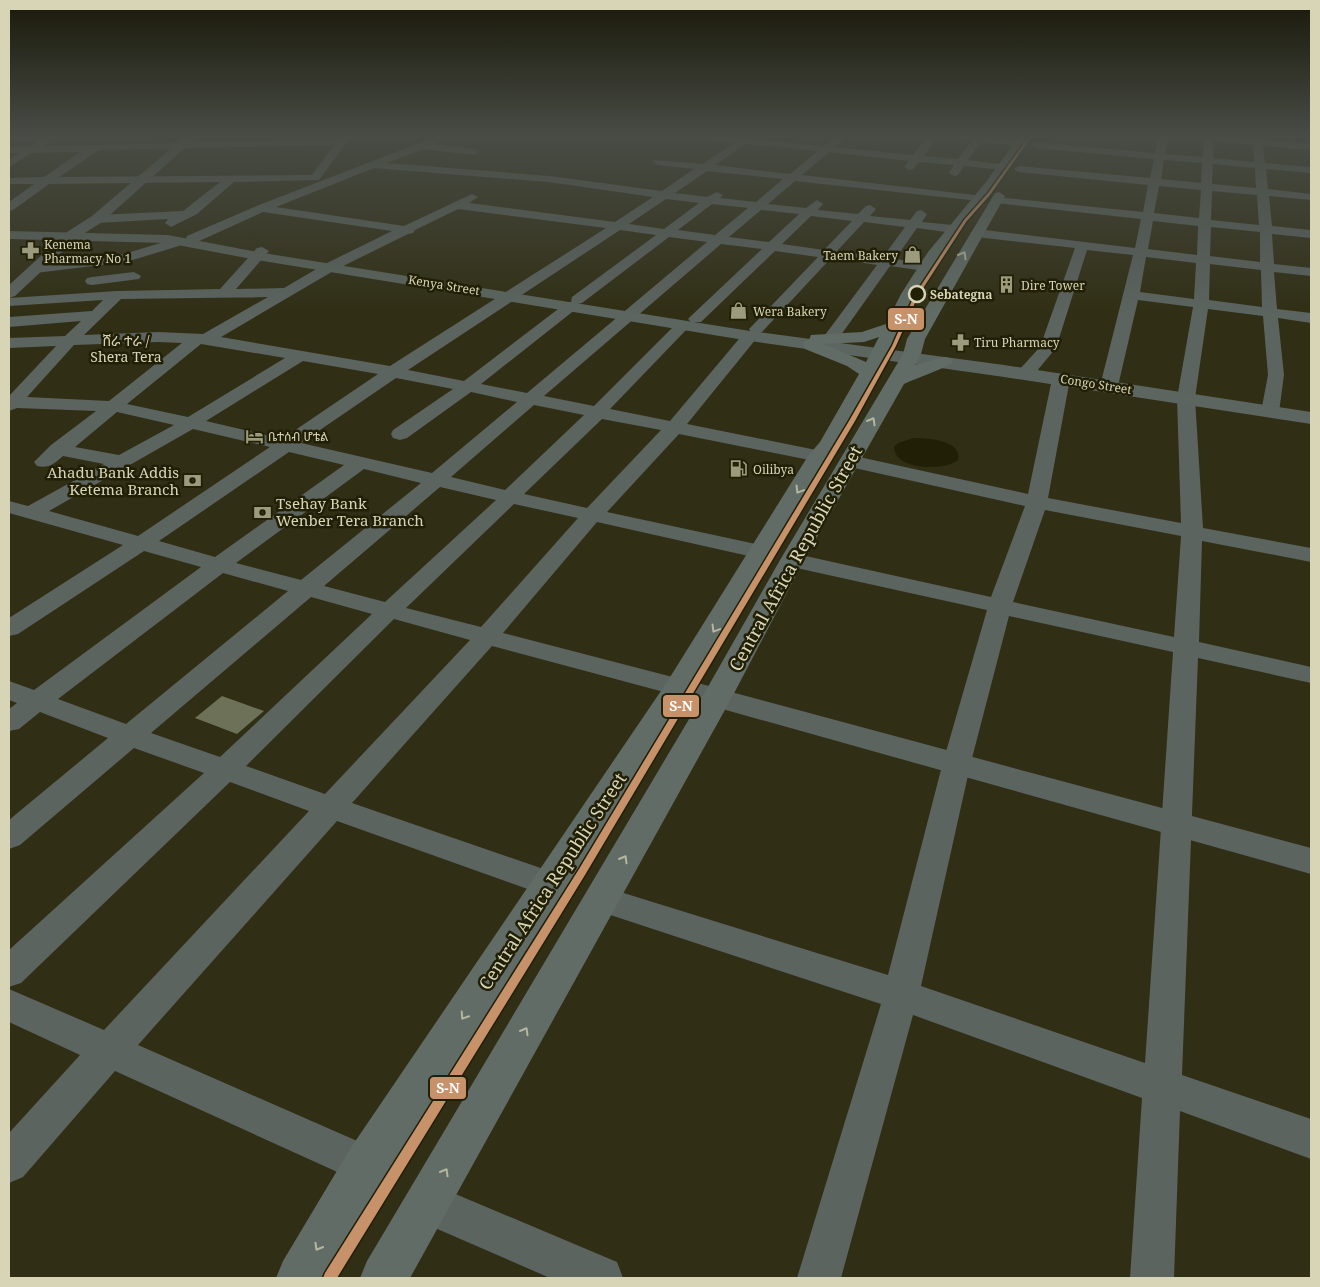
<svg xmlns="http://www.w3.org/2000/svg" width="1320" height="1287" font-family="'Noto Serif','Noto Sans Ethiopic',serif">
  <rect width="100%" height="100%" fill="#302e14"/>
  <path fill="#211f05" d="M914 438C926 438 963 440 958 460 944 471 895 471 894 447L898 443Z"/>
  <path fill="#6d7157" d="M222 696 264 711 237 734 195 718Z"/>
  <g fill="none" stroke-linecap="round" stroke-linejoin="round">
    <path fill="#5c6460" fill-rule="evenodd" d="M342 135H352L319 180 234 182 197 214 171 227 165 223 168 219 97 223 91 219 97 215 183 211 220 182 49 184 13 210 9 211V202L34 184H9V178L44 177 80 152 9 153V147L339 139ZM334 145 312 175 59 177 99 150Z
      M440 135H454L435 144 474 149 479 152 474 155 423 149 387 163 549 176 662 191 694 169 658 165 653 162 654 160 703 164 734 143 689 138 684 135 742 137 745 135H757L753 139 824 146 837 135H848L835 147 913 155 928 135H986L985 137 1020 140 1025 143 1020 146 981 142 968 160 1007 165 1008 167 1007 169 1003 170 964 166 958 175 954 176 949 173 954 165 919 162 913 169 909 170 904 167 909 161 829 152 802 175 983 196 985 198 979 201 795 181 768 204 806 208 817 200 823 204 818 210 858 214 866 206 870 205 876 209 870 216 910 220 917 211 921 210 927 214 922 222 953 225 959 229 953 233 917 228 895 259 930 264 932 267 930 270 925 271 890 266 836 342H824L822 339 877 265 831 258 762 332 756 333 758 336 756 339 687 424 826 452 829 456 826 460 819 462 679 434 607 512 770 547 773 552 770 557 762 559 597 522 503 633 688 681 692 687 688 693 679 696 492 646 352 803 561 875 566 884 561 893 550 897 337 821 138 1045 380 1151 386 1165 380 1179 366 1185 115 1071 23 1177 9 1183V1133L80 1055 9 1022V989L104 1030 309 811 230 782 21 983 9 987V950L204 773 134 748 20 845 9 849V820L108 738 40 712 19 729 9 731V709L17 703 9 700V681L34 690 201 567 144 551 18 634 9 636V618L123 545 9 513V501L28 506 104 464 63 456C55 463 49 469 37 466L34 462 51 445 96 411 17 408 9 411V396L56 346 9 348V338L65 336 81 321 9 327V317L92 311 103 300 9 306V298L117 291 220 289 257 248 262 247 269 251 236 289 284 288 325 264 392 231 263 212 197 242 192 243 186 239 187 236 259 205ZM937 138 971 141 958 159 924 156ZM746 144 818 151 790 174 715 165ZM374 168 549 182 653 197 615 222 469 203 478 197 472 194 404 226 276 207ZM707 171 783 179 756 202 720 198 723 195 717 192 707 197 675 193ZM666 199 699 203 664 229 629 224ZM712 204 748 208 715 235 678 230ZM458 209 606 228 390 366 221 337 335 270 408 234 413 233 415 230ZM761 210 799 214 769 242 729 237ZM811 216 852 221 824 250 782 244ZM864 222 905 227 883 257 837 251ZM620 230 656 235 572 297 571 302 566 303 464 381 408 370ZM669 237 707 242 527 393 481 384 576 309 577 304 582 303ZM721 244 762 249 691 316 688 319 691 322H701L775 251 818 257 752 326 749 329 751 332 744 333 670 421 610 409 688 328 691 325 688 322H678L594 406 544 396ZM268 297 203 334 158 332 84 335 121 299ZM158 342 182 343 109 401 27 397 74 345ZM201 344 285 358 188 417 127 404ZM303 361 378 374 282 439 206 421ZM396 378 453 389 393 430 391 434 393 438 400 440 407 438 471 392 517 402 432 473 301 443ZM534 405 584 415 505 490 451 477ZM117 412 174 425 119 455 75 447ZM602 419 661 430 587 508 524 494ZM193 429 270 447 138 536 49 511ZM289 452 344 465 215 557 159 541ZM364 469 421 483 301 580 236 563ZM440 487 496 500 385 602 324 586ZM514 504 578 518 481 627 406 608ZM223 573 288 591 126 724 58 699ZM311 597 372 614 220 757 151 733ZM394 619 470 640 325 794 246 766Z
      M1159 135H1169L1165 154 1203 157 1204 140 1177 138 1172 135H1214L1252 139V135H1262V140L1311 144V150L1263 146 1265 163 1311 167V173L1266 169 1268 189 1311 194V200L1269 196 1272 226 1311 230V238L1272 234 1274 264 1311 268V276L1274 272 1277 309 1311 313V323L1278 318 1284 375 1279 412 1276 416 1270 417 1264 416 1261 412 1268 375 1263 316 1208 309 1195 398 1203 528 1311 548V562L1202 541 1199 642 1311 667V683L1198 658 1182 1075 1311 1119V1159L1180 1111 1174 1278H1130L1142 1098 913 1015 841 1278H797L881 1004 589 908 585 899 589 890 601 886 888 975 943 762 987 610 792 567 784 565 781 560 784 555 792 553 991 597 1025 506 850 467 843 465 840 461 843 457 850 455 1028 494 1052 379 1055 375H1067L1070 379 1048 498 1181 523 1177 398 1193 307 1138 300 1118 386 1115 390 1109 391 1103 390 1100 386 1133 255 1087 250 1056 348 1031 378H1019L1017 374 1019 370 1040 347 1075 248 976 237 970 233 976 229 1135 248 1141 219 996 203 990 200 996 197 1143 212 1148 185 1019 172 1014 169 1019 166 1150 178 1154 159 1036 148 1031 145 1036 142 1155 153ZM1214 141 1253 145 1254 162 1213 158ZM1164 160 1202 163 1201 183 1161 179ZM1213 164 1255 168 1256 188 1212 184ZM1159 186 1201 190 1199 218 1154 213ZM1212 191 1257 195 1259 225 1211 220ZM1153 221 1198 226 1197 255 1148 249ZM1211 227 1260 232V262L1210 256ZM1146 257 1196 263 1194 299 1140 292ZM1210 264 1261 270 1262 307 1209 300ZM1045 510 1181 536 1174 637 1013 602ZM1009 616 1173 652 1145 1063 921 986 971 762Z
      M177 238 182 239 183 242 182 245 126 262 35 273 28 269 35 265 124 254Z
      M134 272 141 276 139 279 92 285 87 284 85 281 87 278 92 277Z
      M427 1182 617 1262 623 1278H550L412 1218 406 1203 412 1188Z"/>
    <path fill="#5c6460" fill-rule="evenodd" d="M9 135H61L9 167V159L39 141H9Z
      M187 135H199L102 222 77 238 15 296 9 298V285L67 232 92 216Z
      M679 678 1311 848V874L669 694 665 687 669 680Z"/>
    <path fill="#5c655f" fill-rule="evenodd" d="M9 231 168 235 257 252 750 331 1004 365 1311 412V424L1004 377 750 341 257 260 167 243 9 239Z"/>
    <path fill="#616c66" fill-rule="evenodd" d="M1020 135H1031L994 188 939 257 917 294 879 373 839 445 828 459 693 687 382 1181 327 1278H276L283 1261 350 1149 667 682 808 456 820 442 859 374 847 366 805 349 802 345 805 341 809 340 811 335 862 332 886 324 901 294 928 252 986 182ZM879 337 866 362 824 344 864 342Z
      M999 192 1005 196 925 339 921 354 915 365 944 357 950 358 953 362C951 366 912 380 904 384L804 560 731 699 410 1278H360L367 1261 701 699 780 560 903 354 907 339 995 193Z"/>
    <defs>
      <path id="rail-1" d="M1030 135H1033L990 195 966 222 918 296 896 346 855 421 585 875 337 1278H323L325 1273 579 869 849 421 892 346 914 296 964 220 988 193Z"/>
    </defs>
    <use href="#rail-1" stroke="#211f06" stroke-width="3"/>
    <use href="#rail-1" fill="#c7916a" fill-rule="evenodd"/>
  </g>
  <defs><path id="oneway-chevron" d="M-2-3.5L2.5 0L-2 3.5" fill="none" stroke-width="1.6" stroke-linecap="round" stroke-linejoin="round" transform="scale(1.25)"/></defs>
  <g stroke="#b4b69e">
    <use href="#oneway-chevron" transform="translate(963 255) rotate(-60)"/>
    <use href="#oneway-chevron" transform="translate(872 421) rotate(-60)"/>
    <use href="#oneway-chevron" transform="translate(799 490) rotate(121)"/>
    <use href="#oneway-chevron" transform="translate(715 629) rotate(121)"/>
    <use href="#oneway-chevron" transform="translate(624 859) rotate(-60)"/>
    <use href="#oneway-chevron" transform="translate(464 1016) rotate(123)"/>
    <use href="#oneway-chevron" transform="translate(525 1031) rotate(-60)"/>
    <use href="#oneway-chevron" transform="translate(445 1172) rotate(-60)"/>
    <use href="#oneway-chevron" transform="translate(318 1247) rotate(120)"/>
  </g>
  <linearGradient id="sky" x2="0" y2="1"><stop stop-color="#1a190b"/><stop offset="0.43" stop-color="#484c45"/><stop offset="1" stop-color="#484c45" stop-opacity="0"/></linearGradient>
  <rect width="1320" height="315" fill="url(#sky)"/>
  <defs>
    <symbol id="pharmacy-bare" viewBox="-9 -9 18 18"><path d="M-2-6h4v4h4v4h-4v4h-4v-4h-4v-4h4Z" fill="#9d9b7d" stroke="#211f06" stroke-width="2.5" paint-order="stroke"/></symbol>
    <symbol id="shop-bare" viewBox="-9 -9 18 18"><path d="M-5-2.5h2.3a2.7 3.5 0 0 1 5.4 0H5L5.5 6h-11ZM-1.5-2.5h3a1.5 2.3 0 0 0-3 0Z" fill="#9d9b7d" stroke="#211f06" stroke-width="2.5" paint-order="stroke"/></symbol>
    <symbol id="building-bare" viewBox="-9 -9 18 18"><path d="M-4-6H4V6H1V3H-1V6H-4ZM-2.5-4.3h1.7v1.8h-1.7ZM.8-4.3h1.7v1.8H.8ZM-2.5-1h1.7V.8h-1.7ZM.8-1h1.7V.8H.8Z" fill="#9d9b7d" stroke="#211f06" stroke-width="2.5" paint-order="stroke"/></symbol>
    <symbol id="hotel-bare" viewBox="-9 -9 18 18"><path d="M-6-4.5h1.5V1H6V5H4.5V3h-9V5H-6ZM-4 0a1.8 1.8 0 1 1 3.6 0ZM.5 0V-2.5h3Q6-2.5 6 0Z" fill="#9d9b7d" stroke="#211f06" stroke-width="2.5" paint-order="stroke"/></symbol>
    <symbol id="fuel-bare" viewBox="-9 -9 18 18"><path d="M-5.5-6h7V0h2V4h1.3V-2.5L3-4.5l.8-.8L6-3V5H2.5V1h-1V6h-7ZM-4.2-4.7v3.2H.2V-4.7Z" fill="#9d9b7d" stroke="#211f06" stroke-width="2.5" paint-order="stroke"/></symbol>
    <symbol id="bank-bare" viewBox="-9 -9 18 18"><path d="M-6-4H6V4H-6ZM0-2.3a2.3 2.3 0 1 0 0 4.6a2.3 2.3 0 1 0 0-4.6Z" fill="#9d9b7d" stroke="#211f06" stroke-width="2.5" paint-order="stroke"/></symbol>
  </defs>
  <g fill-rule="evenodd">
    <use href="#pharmacy-bare" x="18" y="238" width="25" height="25"/>
    <use href="#shop-bare" x="900" y="242" width="25" height="25"/>
    <use href="#building-bare" x="994" y="272" width="25" height="25"/>
    <use href="#shop-bare" x="726" y="298" width="25" height="25"/>
    <use href="#pharmacy-bare" x="948" y="330" width="25" height="25"/>
    <use href="#hotel-bare" x="242" y="424" width="25" height="25"/>
    <use href="#fuel-bare" x="726" y="456" width="25" height="25"/>
    <use href="#bank-bare" x="180" y="468" width="25" height="25"/>
    <use href="#bank-bare" x="250" y="500" width="25" height="25"/>
  </g>
  <circle fill="#211f06" stroke="#d7d5b6" stroke-width="2.5" cx="917" cy="294" r="8"/>
  <g text-anchor="middle" dominant-baseline="central" stroke-width="5" stroke-linejoin="round" paint-order="stroke">
    <g font-size="12" fill="#d7d5b6" stroke="#211f06" text-anchor="start">
      <text x="44" y="244">Kenema<tspan x="44" dy="14">Pharmacy No 1</tspan></text>
      <text x="898" y="255" text-anchor="end">Taem Bakery</text>
      <text x="1021" y="285">Dire Tower</text>
      <text x="753" y="311">Wera Bakery</text>
      <text x="974" y="342">Tiru Pharmacy</text>
      <text x="268" y="436">ቤተሰብ ሆቴል</text>
      <text x="753" y="469">Oilibya</text>
    </g>
    <g font-size="12" fill="#d7d5b6" stroke="#211f06">
      <text transform="translate(444 285) rotate(9)">Kenya Street</text>
      <text transform="translate(1096 384) rotate(9)">Congo Street</text>
    </g>
    <g font-size="12" font-weight="bold" fill="#d7d5b6" stroke="#211f06" text-anchor="start">
      <text x="930" y="294">Sebategna</text>
    </g>
    <g font-size="14" fill="#d7d5b6" stroke="#211f06">
      <text x="126" y="340">ሸራ ተራ /<tspan x="126" dy="16">Shera Tera</tspan></text>
    </g>
    <g font-size="15" fill="#d7d5b6" stroke="#211f06" text-anchor="end">
      <text x="179" y="472">Ahadu Bank Addis<tspan x="179" dy="17">Ketema Branch</tspan></text>
      <text x="276" y="503" text-anchor="start">Tsehay Bank<tspan x="276" dy="17">Wenber Tera Branch</tspan></text>
    </g>
    <g font-size="18" fill="#d7d5b6" stroke="#211f06">
      <text transform="translate(795 558) rotate(-61)">Central Africa Republic Street</text>
      <text transform="translate(552 881) rotate(-57)">Central Africa Republic Street</text>
    </g>
  </g>
  <g stroke="#211f06" stroke-width="2">
    <rect x="887" y="307" width="38" height="24" rx="5" fill="#c7916a"/>
    <rect x="662" y="694" width="38" height="24" rx="5" fill="#c7916a"/>
    <rect x="429" y="1076" width="38" height="24" rx="5" fill="#c7916a"/>
  </g>
  <g font-size="14" text-anchor="middle" font-weight="bold" fill="#fff">
    <text x="906" y="324">S-N</text>
    <text x="681" y="711">S-N</text>
    <text x="448" y="1093">S-N</text>
  </g>
  <rect width="1320" height="1287" fill="none" stroke="#d7d5b6" stroke-width="20"/>
</svg>
